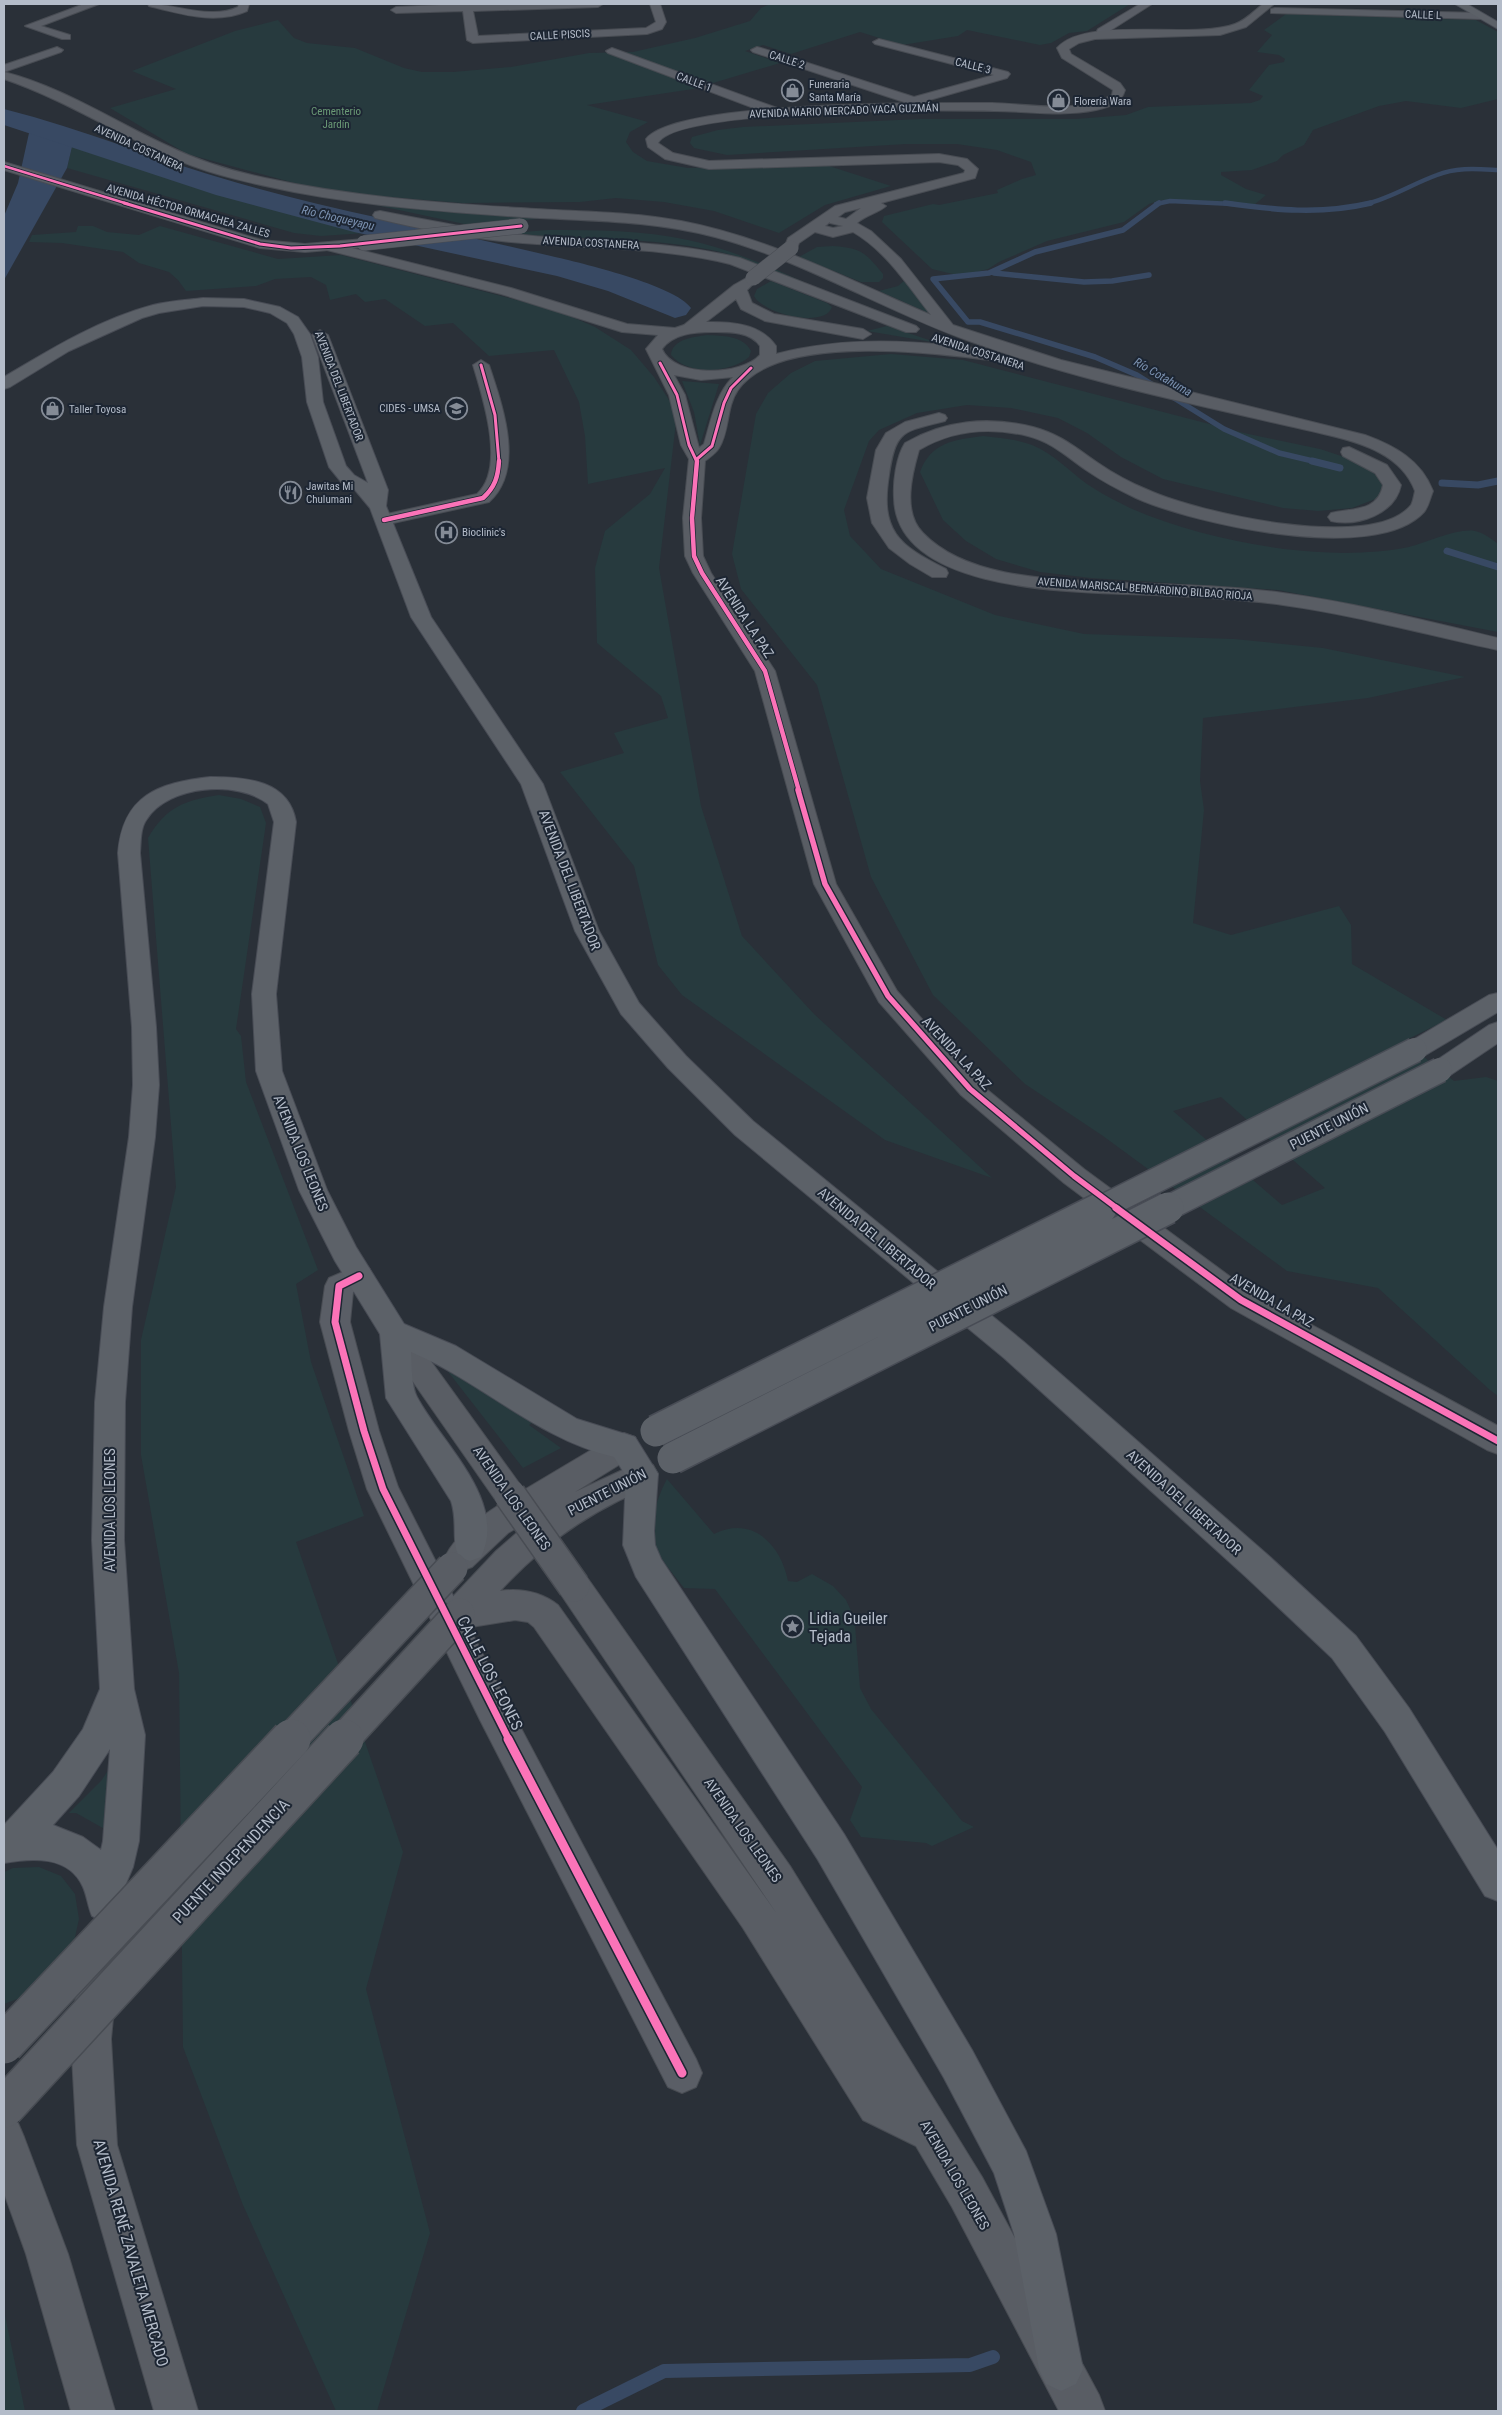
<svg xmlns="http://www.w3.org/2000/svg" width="1502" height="2415" font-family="'Roboto Condensed',sans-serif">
  <rect width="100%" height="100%" fill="#2a3038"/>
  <path fill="#273a3e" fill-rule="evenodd" d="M770 4H1130L1087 31 1069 33 1051 43 1040 45 967 30 958 36 902 45 860 32 791 54 763 45 745 51 780 63 693 89 587 105 648 122 630 132 626 142 633 152 647 161 688 168 826 165 891 186 825 205 779 233 714 211 664 202 616 198 580 202 462 203 366 195 298 184 187 154 110 108 176 89 132 71 235 31 278 20 294 38 307 43 355 48 404 68 422 72H453L511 67 589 53 633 52 695 38 750 21 761 8Z
    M1286 14 1476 20 1498 32V99L1461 108 1406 101 1379 106 1313 130 1304 145 1283 155 1277 161 1252 170 1221 172V175L1246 189 1266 195 1254 205 1160 200 1149 204 1124 222 1047 241 999 262 988 269 961 276 932 269 882 222 884 216 933 204 939 205 998 193 997 190 1022 179 1036 175 1031 162 997 150 957 144H906L727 155 694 148 690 143 692 137 718 130 743 127 920 119H1076L1126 115 1148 107 1251 103 1260 100 1263 96 1249 90 1269 65 1284 62 1285 59 1279 55 1257 52 1272 35 1264 30Z
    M75 134C106 146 136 159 167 171 240 198 318 216 395 231L321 236 294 233 67 168Z
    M352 200 549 218 469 225Z
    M78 226H93L107 232 139 235 160 226 278 259 341 255 556 310 595 327 631 350 654 377 671 403 676 422 659 568 701 806 742 936 814 1014 992 1178 885 1140 682 995 658 965 634 866 560 772 624 753 614 733 668 718 661 696 597 643 595 568 605 531 650 494 665 468 588 484 585 436 579 402 554 350 489 356 453 323 425 326 385 299 365 302 356 294 330 300 326 285 311 277 275 279 256 286 186 291 178 280 169 272 139 263 123 252 62 243 29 242 32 235 76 232Z
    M548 230C595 230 643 230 688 240 738 251 785 273 830 295 793 280 755 260 716 251 649 236 579 241 511 233Z
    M833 246C861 248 865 252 883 274V278L879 282H861L799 257 817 247Z
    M905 280 935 316 879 291 898 286Z
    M771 281 827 303 832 307C825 329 763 314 754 296L757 289Z
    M887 326 938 343 867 331Z
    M707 335C722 336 743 335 751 351L749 357C730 373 688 376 671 355 672 339 694 337 707 335Z
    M891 354 963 360 1244 433 1320 449 1350 459 1371 471 1388 485 1378 498 1352 508 1318 511 1283 508 1163 479 1121 457 1087 433 1058 418 1011 408 967 405 917 413 879 430 869 441 844 510 850 536 881 569 995 615 1084 634 1234 639 1323 648 1465 677 1368 698 1203 718 1200 781 1204 810 1193 923 1231 935 1339 906 1351 925 1352 964 1447 1020 1404 1041 1454 1081 1486 1077 1498 1081V1396L1490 1390 1378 1288 1287 1271 1103 1136 1025 1084 933 995 871 877 817 685 741 589 732 554 756 414 768 393 791 373 815 361ZM1221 1097 1325 1188 1282 1205 1173 1111Z
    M682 381 719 384 700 445 694 412Z
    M983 436C999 438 1017 439 1032 445 1053 453 1069 471 1087 484 1100 493 1116 501 1130 508 1178 529 1233 542 1284 549 1325 554 1369 555 1409 547 1426 543 1457 528 1475 531 1482 532 1492 539 1498 544V632L1278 590 1091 578 1040 572 996 559 966 541 943 520 920 472C931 442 954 440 983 436Z
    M219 795 241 799 260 807 266 823 236 1029 241 1036 246 1082 318 1270 296 1284 311 1362 364 1516 296 1542 403 1852 366 1989 430 2233 377 2411H336L243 2205 183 2047 179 1673 141 1455V1340L176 1187 148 838C166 807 185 800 219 795Z
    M448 1368 533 1422 529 1425 561 1448 523 1468 446 1369Z
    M667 1479 714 1534C753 1515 781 1545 788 1581L797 1582 812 1574 833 1586 846 1600 852 1613 855 1625 860 1688 871 1709 962 1821 974 1827 932 1846 926 1843 861 1837 850 1820 862 1787 715 1589 684 1588C674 1575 662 1561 654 1547 646 1530 658 1495 667 1479Z
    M115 1760 110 1832 76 1813H69L101 1781Z
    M39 1867 61 1876 75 1894 79 1919 73 1946 33 1993 4 2004V1872L13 1868Z
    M4 2311 25 2411H4Z"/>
  <path fill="#384963" d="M29 133 75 134 67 168 4 280V216L18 183Z"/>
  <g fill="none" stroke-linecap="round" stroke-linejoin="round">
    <path stroke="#384963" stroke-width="4.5" d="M1156 204 1170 201 1233 204
      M1366 204C1391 198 1412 184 1437 175 1457 167 1477 169 1498 170"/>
    <path stroke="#384963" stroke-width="5.5" d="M1159 203 1123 230 1035 252 989 273 933 279 968 322H980L1095 357 1137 375 1224 429 1279 453 1317 462
      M1225 203C1275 210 1320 215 1371 203
      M994 273 1084 282 1112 281 1149 275"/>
    <path stroke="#384963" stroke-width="7" d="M1312 461 1340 468
      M1442 483 1478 485 1498 481
      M1447 551 1498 567"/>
    <path stroke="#384963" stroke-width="14" d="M583 2411 664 2371 970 2365 993 2357"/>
    <path fill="#384963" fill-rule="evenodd" d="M4 109C84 129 159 161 238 183 342 213 447 231 551 256 581 263 675 285 691 308L686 315 675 318 608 291 557 276 354 232 216 195 4 125Z"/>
    <defs>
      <path id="minor" d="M84 4H99L41 26 70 35V39H62L25 26Z
        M148 4C176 4 211 20 238 7L239 4H249L247 11C216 25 180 14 149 6Z
        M462 4H603L598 7 473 11 478 36 646 28 656 22 650 4H660L666 22 662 29 647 34 473 43 467 40 463 11 396 13 391 10 396 7Z
        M1140 4H1152L1108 32 1107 37H1099L1097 31 1098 29Z
        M1275 8 1481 13 1486 16 1481 19 1271 13V9Z
        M879 39 1008 72 1010 74 1007 78 926 101 937 107 931 111 753 52 751 50 757 47 761 48 914 97 994 75 875 44 873 42Z
        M57 47 63 50 61 52 4 72V65Z
        M612 48 780 109 782 112 776 116 772 115 608 53 606 51Z
        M481 360 489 365C502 405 526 469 489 502L384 525 378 524 375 520 378 516 477 494C506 468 483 398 473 365Z
        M359 1265 369 1268 373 1276 369 1284 353 1292 350 1322 379 1431 398 1487 504 1696 696 2059 702 2073 696 2087 682 2093 668 2087 480 1720 367 1489 349 1431 320 1322 325 1286 329 1278Z"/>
      <path id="tertiary" d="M4 162 261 240 305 244 364 239 371 243 364 247 305 252 260 248 4 170Z"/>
      <path id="secondary" d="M1263 4H1274L1246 27 1220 35 1095 39 1079 43 1069 49 1071 54 1120 83 1125 90C1121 104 1109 107 1096 110 1062 117 1027 111 994 111 946 110 677 108 658 143L673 153 709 161 939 154 967 159 978 169 975 178 881 203 886 206C878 213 866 215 857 223L871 231 901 259 953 325 1061 360 1365 435C1395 446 1421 460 1433 491 1430 498 1429 506 1424 512 1376 565 1194 524 1136 498 1119 490 1102 481 1086 470 1067 457 1052 442 1028 436 990 427 952 430 919 450 912 474 902 512 923 533 970 582 1065 579 1128 583 1180 585 1232 586 1283 593 1356 603 1427 621 1498 638V650C1427 635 1356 615 1283 605 1241 599 1198 597 1155 595 1087 592 896 596 894 498 893 482 896 457 905 443 944 420 989 416 1033 427 1060 434 1076 448 1098 463 1114 474 1131 483 1148 490 1196 512 1373 553 1411 505 1413 502 1414 495 1415 491 1402 455 1362 443 1328 435 1209 407 1087 384 972 342 884 311 805 261 715 237 652 220 586 221 522 217 446 212 369 206 294 192 255 184 216 176 180 161 120 136 66 100 4 79V72C63 87 113 121 168 146 199 161 231 171 265 178 349 196 435 203 521 208 574 212 628 211 681 221 770 238 849 280 931 315 908 286 886 251 853 232L833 237 815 232 799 243 796 251 791 252 784 248 788 238 835 206 964 173 965 170 958 165 939 162 709 169 665 159 648 147 646 139C677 100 935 103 992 103 1028 104 1080 114 1112 95L1113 90 1062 58 1057 48C1086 15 1192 40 1235 24 1246 20 1254 11 1263 4ZM861 208 846 219 838 217 845 212ZM830 222V223L843 226 833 228 825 226Z
        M380 211C431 221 482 231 533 236 603 242 671 241 740 258L916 326 919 329 916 332H906L730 264C666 248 602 249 537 244 483 241 428 231 375 218L373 215 375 212Z
        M328 242 511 288 627 324 675 328 684 325 734 285 750 276 757 280 747 290 752 303 774 314 863 329 871 334 863 339 765 321 741 309 736 299 706 322C732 322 760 323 776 346V354C832 339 889 339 946 345 963 347 980 348 995 352L998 355 990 360C929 353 778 333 738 390 726 407 730 431 719 448 716 453 710 457 705 461L701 518 703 556 711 573 775 671 836 884 897 991 979 1083 1084 1169 1251 1292 1498 1426V1454L1487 1450 1231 1308 1064 1183 961 1095 879 1002 814 884 755 671 693 573 685 556 683 518 689 459 681 445 669 395 646 349 658 335 622 332 501 294 323 249 321 246ZM712 332C728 332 750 331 760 346V355C741 376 674 378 662 349 673 334 694 332 712 332ZM674 375 701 380 733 377C715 395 711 421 704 444L699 448 685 395Z
        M939 413 945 415 947 418 945 421C902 432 896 430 889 475 880 531 898 545 946 569L948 573 946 577H932L910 564 889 548 872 523 867 498 876 450 886 433 905 422Z
        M1349 447 1387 465 1401 485C1395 514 1358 527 1331 521L1328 517 1331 513C1352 508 1378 512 1383 485L1375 473 1343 456 1341 452 1343 448Z
        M394 1320 404 1324 524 1490 613 1437 624 1433 635 1437 639 1446 635 1455 575 1492 642 1461 653 1465 658 1474C650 1489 633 1494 618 1501 572 1524 535 1553 500 1591 521 1588 541 1592 558 1605L777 1914 562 1596 558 1586 562 1576 574 1571 586 1576 790 1866 982 2177 1099 2395 1105 2411H1059L952 2207 916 2146 863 2120 743 1928 534 1627 528 1622 515 1620 459 1629 447 1625 442 1614 447 1603 496 1551 535 1517 508 1533 472 1567 461 1571 450 1567 445 1557C455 1536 480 1517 499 1505L384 1340 379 1332 384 1324Z
        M101 1925 114 1931 120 1944 111 2039 117 2145 198 2411H154L77 2145 71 2039 82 1944 88 1931Z
        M4 2117 18 2123 24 2137 68 2254 115 2411H71L26 2254 4 2193Z"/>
      <path id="primary" d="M1455 4H1467L1498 22V29Z
        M203 298 244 299 280 307 298 317 310 334 318 357 323 402 346 466 354 475 368 483 312 335 320 330 328 335 388 490 386 506 431 617 543 784 599 931 639 1003 686 1056 753 1121 1024 1342 1269 1556 1356 1636 1409 1708 1498 1850V1901L1485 1896 1385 1732 1332 1658 1245 1576 1004 1358 735 1135 668 1068 621 1014 575 931 521 784 411 617 370 508 355 490 342 483 329 467 307 402 302 357 294 334 287 323 270 313 244 307 203 306 159 313 142 318 69 351 10 387 4 389V377C51 349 100 319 153 305 169 301 187 300 203 298Z
        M210 777C246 777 289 780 296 822L276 994 282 1071 327 1190 356 1247 404 1324 456 1346 577 1419 635 1437 658 1474 654 1531 655 1545 661 1559 844 1834 972 2050 1026 2151 1056 2234 1083 2369 1076 2384 1061 2391 1046 2384 1039 2369 1014 2234 994 2173 944 2078 818 1860 636 1577 623 1545 626 1476 614 1457C537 1439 482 1382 411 1352 412 1365 411 1386 417 1397 442 1444 508 1501 481 1557L470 1561 459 1557C451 1540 458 1522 451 1501L386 1398 380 1334 335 1261 299 1190 256 1071 252 994 274 822 268 804C238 780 169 785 147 819 140 828 141 842 140 853L156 1027 159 1085 155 1137 132 1307 125 1402 124 1540 134 1689 145 1735 139 1841 133 1867 122 1893 124 1903 118 1916 105 1922 92 1916C88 1907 87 1896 83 1887 69 1855 31 1858 4 1863V1825L53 1772 83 1729 100 1689 92 1540 95 1402 104 1307 129 1137 133 1085 132 1027 118 853C123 795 158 783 210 777ZM110 1749 103 1841 101 1850 83 1837 53 1825 79 1796Z
        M1498 993V1012L1424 1056 1415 1059 1406 1056 1402 1050 1406 1044 1489 995Z
        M1498 1022V1043L1449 1076 1440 1079 1431 1076 1427 1070 1431 1064 1489 1025Z"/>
    </defs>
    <use href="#minor" stroke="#484c53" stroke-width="2"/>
    <use href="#tertiary" stroke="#484c53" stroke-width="2"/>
    <use href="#secondary" stroke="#484c53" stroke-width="2"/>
    <use href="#primary" stroke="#484c55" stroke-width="2"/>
    <use href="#minor" fill="#5a5e66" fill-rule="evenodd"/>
    <use href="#tertiary" fill="#5a5e66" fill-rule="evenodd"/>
    <use href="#secondary" fill="#595d64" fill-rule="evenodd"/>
    <use href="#primary" fill="#5c6168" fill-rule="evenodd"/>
    <defs>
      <path id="tertiary-bridge" d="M364 243 521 226"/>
      <path id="secondary-bridge-far2" d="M753 278 791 248"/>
      <path id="secondary-bridge-far1" d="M510 1495 574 1586
        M290 1740 452 1568
        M343 1740 459 1614"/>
      <path id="secondary-bridge" d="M4 2044 291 1739
        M4 2108 344 1739"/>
      <path id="primary-bridge-far1" d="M1099 1209 1415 1050
        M1166 1209 1440 1070"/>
      <path id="primary-bridge" d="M656 1431 1101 1208
        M673 1458 1168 1208"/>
    </defs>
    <use href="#tertiary-bridge" stroke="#484c53" stroke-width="16" stroke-linecap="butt"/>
    <use href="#secondary-bridge-far2" stroke="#484c53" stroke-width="16" stroke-linecap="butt"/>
    <use href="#secondary-bridge-far1" stroke="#484c53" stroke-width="34" stroke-linecap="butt"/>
    <use href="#secondary-bridge" stroke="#484c53" stroke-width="42" stroke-linecap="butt"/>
    <use href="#primary-bridge-far1" stroke="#484c55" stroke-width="27" stroke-linecap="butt"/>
    <use href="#primary-bridge" stroke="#484c55" stroke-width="34" stroke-linecap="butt"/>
    <use href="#tertiary-bridge" stroke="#5a5e66" stroke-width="15"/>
    <use href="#secondary-bridge-far2" stroke="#595d64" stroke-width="15"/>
    <use href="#secondary-bridge-far1" stroke="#595d64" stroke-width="31"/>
    <use href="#secondary-bridge" stroke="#595d64" stroke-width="39"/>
    <use href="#primary-bridge-far1" stroke="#5c6168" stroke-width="24"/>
    <use href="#primary-bridge" stroke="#5c6168" stroke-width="31"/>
    <defs>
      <path id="cycleway-far5" d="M4 166 128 204"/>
      <path id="cycleway-far4" d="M124 203 260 244 291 248 340 246 521 226
        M660 363 677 395 689 445 697 462
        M481 365 495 415 499 462
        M697 459 712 446 724 403 731 388 751 368"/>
      <path id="cycleway-far3" d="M697 461 692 518 694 556 702 573 765 671 799 791
        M384 520 483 498C495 487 498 477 499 461"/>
      <path id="cycleway-far2" d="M798 790 825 884 888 996 970 1089 1074 1176 1118 1209"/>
      <path id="cycleway-far1" d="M1116 1208 1241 1300 1498 1441
        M359 1276 339 1286 335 1322 364 1431 383 1489 509 1740"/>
      <path id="cycleway" d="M508 1739 682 2073"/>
    </defs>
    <use href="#cycleway-far5" stroke="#1d2633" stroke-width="4"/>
    <use href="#cycleway-far4" stroke="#1d2633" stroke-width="5"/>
    <use href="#cycleway-far3" stroke="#1d2633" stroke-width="6"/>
    <use href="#cycleway-far2" stroke="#1d2633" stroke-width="8"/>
    <use href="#cycleway-far1" stroke="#1d2633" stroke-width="10"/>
    <use href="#cycleway" stroke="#1d2633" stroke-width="12"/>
    <use href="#cycleway-far5" stroke="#fb73b8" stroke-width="2.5"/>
    <use href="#cycleway-far4" stroke="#fb73b8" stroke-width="3"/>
    <use href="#cycleway-far3" stroke="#fb73b8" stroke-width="4.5"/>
    <use href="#cycleway-far2" stroke="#fb73b8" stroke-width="5.5"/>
    <use href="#cycleway-far1" stroke="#fb73b8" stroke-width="7"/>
    <use href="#cycleway" stroke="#fb73b8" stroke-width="9"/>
  </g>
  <defs>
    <symbol id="shop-ring" viewBox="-11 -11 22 22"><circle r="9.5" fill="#1d2633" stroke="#848b96" stroke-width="1.5"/><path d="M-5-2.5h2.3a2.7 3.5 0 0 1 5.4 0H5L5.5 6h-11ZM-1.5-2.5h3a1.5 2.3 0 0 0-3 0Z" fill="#848b96"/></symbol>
    <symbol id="university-ring" viewBox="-11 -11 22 22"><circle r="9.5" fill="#1d2633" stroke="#848b96" stroke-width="1.5"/><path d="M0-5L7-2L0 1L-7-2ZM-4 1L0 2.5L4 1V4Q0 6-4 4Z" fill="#848b96"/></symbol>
    <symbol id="restaurant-ring" viewBox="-11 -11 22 22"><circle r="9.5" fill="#1d2633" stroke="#848b96" stroke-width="1.5"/><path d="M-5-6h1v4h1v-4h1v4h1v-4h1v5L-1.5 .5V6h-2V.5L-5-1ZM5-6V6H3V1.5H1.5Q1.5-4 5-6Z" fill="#848b96"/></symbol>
    <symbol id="hospital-ring" viewBox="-11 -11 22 22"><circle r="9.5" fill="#1d2633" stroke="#848b96" stroke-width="1.5"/><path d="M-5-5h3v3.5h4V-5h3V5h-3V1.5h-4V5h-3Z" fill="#848b96"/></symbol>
    <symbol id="sight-ring" viewBox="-11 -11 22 22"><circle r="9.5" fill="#1d2633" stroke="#848b96" stroke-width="1.5"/><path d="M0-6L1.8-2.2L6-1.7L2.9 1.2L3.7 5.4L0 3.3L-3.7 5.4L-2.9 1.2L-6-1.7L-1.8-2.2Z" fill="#848b96"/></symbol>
  </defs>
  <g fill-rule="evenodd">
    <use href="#shop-ring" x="780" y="78" width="25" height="25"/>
    <use href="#shop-ring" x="1046" y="88" width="25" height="25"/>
    <use href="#university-ring" x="444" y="396" width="25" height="25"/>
    <use href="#shop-ring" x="40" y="396" width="25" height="25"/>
    <use href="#restaurant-ring" x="278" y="480" width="25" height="25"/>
    <use href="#hospital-ring" x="434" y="520" width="25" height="25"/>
    <use href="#sight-ring" x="780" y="1614" width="25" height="25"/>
  </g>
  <g text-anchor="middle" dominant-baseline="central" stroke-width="4" stroke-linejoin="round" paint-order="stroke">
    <g font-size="11" fill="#b4bcc9" stroke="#1d2633">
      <text transform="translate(1423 15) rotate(2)">CALLE L</text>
      <text transform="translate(560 35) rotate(-3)">CALLE PISCIS</text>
      <text transform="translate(787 60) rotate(18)">CALLE 2</text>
      <text transform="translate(973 66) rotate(14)">CALLE 3</text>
      <text transform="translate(694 82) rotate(20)">CALLE 1</text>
      <text transform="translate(844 111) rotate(-2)">AVENIDA MARIO MERCADO VACA GUZMÁN</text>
      <text transform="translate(139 148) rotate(25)">AVENIDA COSTANERA</text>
      <text transform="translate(188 211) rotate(16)">AVENIDA HÉCTOR ORMACHEA ZALLES</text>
      <text transform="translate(591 243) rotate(3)">AVENIDA COSTANERA</text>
      <text transform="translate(978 352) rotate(18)">AVENIDA COSTANERA</text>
      <text transform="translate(339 386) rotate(69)">AVENIDA DEL LIBERTADOR</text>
      <text transform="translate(1145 589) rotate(4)">AVENIDA MARISCAL BERNARDINO BILBAO RIOJA</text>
    </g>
    <g font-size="11" fill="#b4bcc9" stroke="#1d2633" text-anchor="start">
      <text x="809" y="84">Funeraria<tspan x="809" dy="13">Santa María</tspan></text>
      <text x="1074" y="101">Florería Wara</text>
      <text x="440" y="408" text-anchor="end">CIDES - UMSA</text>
      <text x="69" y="409">Taller Toyosa</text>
      <text x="306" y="486">Jawitas Mi<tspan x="306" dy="13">Chulumani</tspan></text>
      <text x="462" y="532">Bioclinic's</text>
    </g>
    <g font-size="11" fill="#6b9a76" stroke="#1d2633">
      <text x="336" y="111">Cementerio<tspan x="336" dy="13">Jardín</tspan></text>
    </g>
    <g font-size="12" font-style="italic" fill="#7c92b1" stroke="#1d2633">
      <text transform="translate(338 218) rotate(13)">Río Choqueyapu</text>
      <text transform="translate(1163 377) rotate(30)">Río Cotahuma</text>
    </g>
    <g font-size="14" fill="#b4bcc9" stroke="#1d2633">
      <text transform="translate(745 617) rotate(57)">AVENIDA LA PAZ</text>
      <text transform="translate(570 880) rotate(69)">AVENIDA DEL LIBERTADOR</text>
      <text transform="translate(957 1053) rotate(47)">AVENIDA LA PAZ</text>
      <text transform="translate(1329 1126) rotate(-27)">PUENTE UNIÓN</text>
      <text transform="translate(301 1153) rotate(68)">AVENIDA LOS LEONES</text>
      <text transform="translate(877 1238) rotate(40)">AVENIDA DEL LIBERTADOR</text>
      <text transform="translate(1272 1300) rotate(30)">AVENIDA LA PAZ</text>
      <text transform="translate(968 1308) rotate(-27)">PUENTE UNIÓN</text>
      <text transform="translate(607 1492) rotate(-27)">PUENTE UNIÓN</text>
      <text transform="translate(512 1498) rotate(55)">AVENIDA LOS LEONES</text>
      <text transform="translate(1184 1502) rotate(42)">AVENIDA DEL LIBERTADOR</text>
      <text transform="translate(110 1510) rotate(-90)">AVENIDA LOS LEONES</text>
      <text transform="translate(743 1830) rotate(55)">AVENIDA LOS LEONES</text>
      <text transform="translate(955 2175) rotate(60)">AVENIDA LOS LEONES</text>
    </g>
    <g font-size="16" fill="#b4bcc9" stroke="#1d2633" text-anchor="start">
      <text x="809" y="1618">Lidia Gueiler<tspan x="809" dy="18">Tejada</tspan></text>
    </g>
    <g font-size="16" fill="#b4bcc9" stroke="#1d2633">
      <text transform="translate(490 1673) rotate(63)">CALLE LOS LEONES</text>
      <text transform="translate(231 1861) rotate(-47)">PUENTE INDEPENDENCIA</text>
      <text transform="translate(131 2253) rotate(74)">AVENIDA RENÉ ZAVALETA MERCADO</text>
    </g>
  </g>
  <rect width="1502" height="2415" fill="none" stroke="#b4bcc9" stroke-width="10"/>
</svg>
